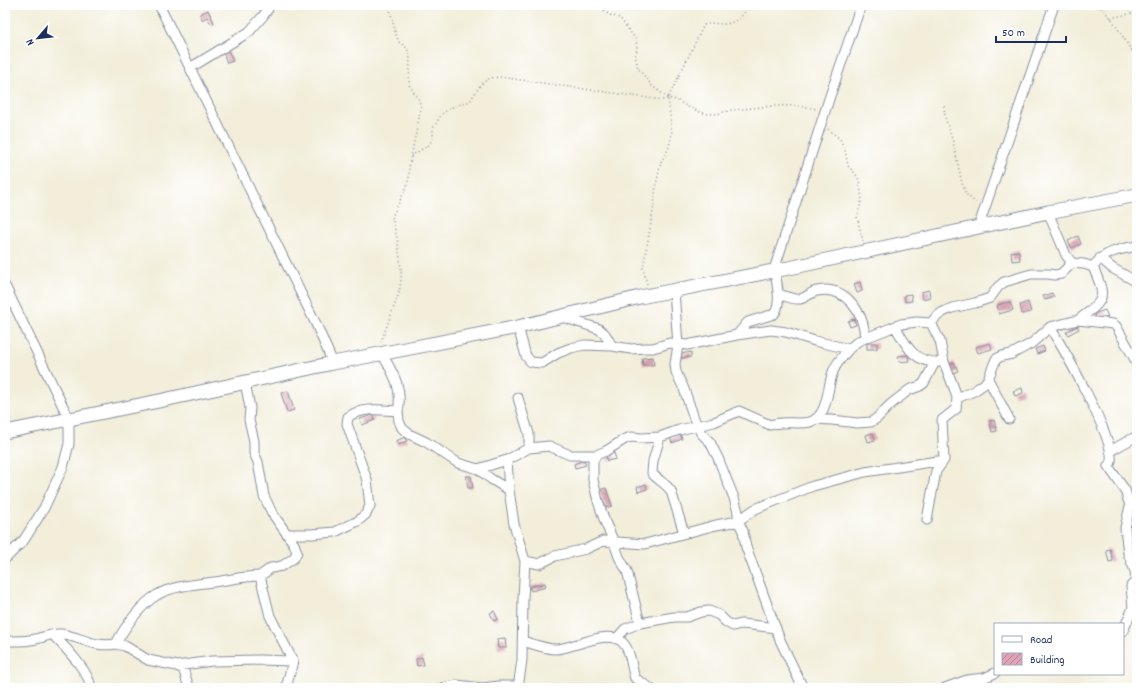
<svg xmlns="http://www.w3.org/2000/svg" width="1142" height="693" font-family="Dekko,sans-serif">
  <defs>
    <pattern id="building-hatch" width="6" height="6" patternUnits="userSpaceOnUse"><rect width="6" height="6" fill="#dea3b4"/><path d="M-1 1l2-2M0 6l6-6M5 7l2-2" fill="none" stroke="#b38596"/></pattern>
  </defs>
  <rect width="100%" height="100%" fill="#fff"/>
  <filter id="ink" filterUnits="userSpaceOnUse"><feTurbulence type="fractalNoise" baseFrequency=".025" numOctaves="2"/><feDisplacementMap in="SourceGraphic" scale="8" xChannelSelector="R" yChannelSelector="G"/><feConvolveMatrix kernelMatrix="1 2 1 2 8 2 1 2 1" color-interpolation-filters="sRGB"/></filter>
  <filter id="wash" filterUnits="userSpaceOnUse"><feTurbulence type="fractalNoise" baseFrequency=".012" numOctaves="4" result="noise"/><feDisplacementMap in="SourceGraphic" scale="16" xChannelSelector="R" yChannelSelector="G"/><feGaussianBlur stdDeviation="0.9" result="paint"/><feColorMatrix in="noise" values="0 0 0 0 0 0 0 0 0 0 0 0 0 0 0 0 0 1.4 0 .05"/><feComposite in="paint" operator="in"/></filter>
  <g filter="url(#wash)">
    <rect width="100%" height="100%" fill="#f2eeda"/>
    <g id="blocks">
      <path fill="url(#building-hatch)" d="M208 10 214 23 211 24 207 17 202 20 200 14Z
        M227 48 233 61 227 63 222 50Z
        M1078 236 1081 244 1072 248 1068 241Z
        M1019 251 1020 260 1012 261 1011 252Z
        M860 282 862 291 857 293 854 284Z
        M929 290 930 297 923 299 921 292Z
        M1052 293 1054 297 1045 300 1043 296Z
        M911 294 912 301 905 302 904 295Z
        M1010 302 1013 310 999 314 997 305Z
        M1028 302 1031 312 1022 314 1020 305Z
        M1105 310 1108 317 1096 321 1094 314Z
        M854 319 856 325 850 327 848 321Z
        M1077 326 1079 329 1068 335 1066 332Z
        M867 343H877V349H867Z
        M990 343 992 349 978 353 976 347Z
        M1043 346 1045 351 1037 354 1035 349Z
        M691 352V357L681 358V354Z
        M908 355 909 361 899 362 898 356Z
        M653 357 654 365H643L642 358Z
        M954 362 958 371 953 373 949 365Z
        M1022 388 1023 393 1015 396 1013 391Z
        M288 391 294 410 287 412 281 393Z
        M373 415 375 420 362 425 360 419Z
        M994 420 997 431 992 432 989 421Z
        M873 433 875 440 868 442 866 435Z
        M680 434 682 439 672 443 670 438Z
        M405 437 407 441 398 445 396 441Z
        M614 453 616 459 607 461 606 455Z
        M584 460 586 465 575 468 574 464Z
        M466 476H471L473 488H468Z
        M646 484 647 489 638 492 637 487Z
        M606 488 612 506 606 508 599 490Z
        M1110 549 1113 561 1109 562 1106 550Z
        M545 583 546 587 531 591 529 587Z
        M494 611 498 619 494 621 490 613Z
        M505 638 506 648H498L497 639Z
        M422 657 424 665 417 666 416 659Z"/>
    </g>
  </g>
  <g filter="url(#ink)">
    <use href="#blocks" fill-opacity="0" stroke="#868e9c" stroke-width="1"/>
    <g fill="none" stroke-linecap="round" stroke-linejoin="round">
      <defs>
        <path id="street" d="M159 5 316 324 333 363
          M190 68 249 32 263 16 268 9V5
          M1048 212 1066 255 1072 263 1084 264 1093 267C1107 299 1105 300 1078 320
          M978 228 1054 5
          M1100 258 1112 268 1137 282
          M1093 267C1103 252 1120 249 1137 246
          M5 286 69 419V444L63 467 44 508 24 540 5 559
          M779 294C785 296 793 300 800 299 806 298 811 292 817 291 846 285 864 313 865 338
          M563 317 599 329 605 334 612 346
          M895 326C906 345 914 364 940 362
          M518 327 526 356 531 362 542 363 558 353 571 348 584 345 612 346 631 349 645 348H653L670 343 687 345 737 335 748 322 774 314C782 305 777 281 774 270L829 99 861 5
          M1050 327C1063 348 1115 439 1111 461 1111 464 1110 464 1108 466L1125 490 1130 506 1125 528 1128 553 1135 571 1136 581 1131 586 1133 608 1123 631
          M737 335 771 330 786 332 815 341 849 349 858 341 901 324 917 322 931 323 936 317 943 312 952 308 975 303 990 298 998 287 1004 282 1031 274H1048L1055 275 1061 274 1072 263
          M382 354C393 373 403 388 398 411
          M988 379 1009 419
          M245 382 250 408 249 420 254 441V453L258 462 264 496 272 513 294 544 297 552 294 558 282 566 271 568 260 576 270 616 293 661 286 688
          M957 398 974 391 984 384 988 379 996 359 1002 356 1012 354 1032 343 1050 327 1078 320 1113 324 1116 326 1137 363
          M815 419 832 420 857 423 871 422 877 418 891 404 909 390 920 386 924 383 935 362
          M660 437 653 461 652 473C657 480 666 483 671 491L684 533
          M529 448 549 446 570 455H596L606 451 625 439 631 437 641 438 660 437 679 430 714 422 739 411 770 425C783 420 796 425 810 422 829 416 827 386 833 372 836 363 842 357 849 349
          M1110 451 1137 436
          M596 455 593 461V480L598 501 605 522 614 542 619 557 627 571 640 623
          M478 469 507 460
          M509 490 507 460 529 448V434L518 398
          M927 520 936 471 944 460 942 420 956 409 957 398 955 391 944 362 940 341 931 323
          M288 534H312L335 532 358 521 366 514 370 506 367 480 347 424 348 417C362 407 381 410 398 411L399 421 402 428 409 434 426 442 458 463 478 469 491 479 509 490 514 524 525 561 523 598 522 660 518 688
          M525 561 539 564 555 556 586 549 603 541 645 544 716 525 738 521V512L734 498 718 458 710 442 701 433 695 421 684 389 676 372 675 364 678 345 674 291
          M53 635C65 647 89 671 91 688
          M616 639 625 629 640 623 674 617H687L701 612 709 611 719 615 726 622 733 626 741 624 752 625 776 628
          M5 640C15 642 26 641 36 639 44 637 53 633 61 634 81 637 94 648 116 644 124 628 141 604 157 595 172 586 197 584 214 582 229 580 244 576 260 576
          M523 641C533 644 545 649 556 649 572 649 606 629 621 641 631 649 631 667 635 678L650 688
          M116 644 125 646 148 660 177 666 212 661 259 660 293 661
          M177 666 183 669C186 675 186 682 190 688
          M442 688 457 685 482 688 499 686H518
          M803 688 780 640 746 547 743 531 738 521 755 509 813 486 865 472 944 460
          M945 688 967 680 984 678 995 673"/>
        <path id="secondary" d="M5 432 159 401 333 363 518 327 640 297 794 267 1048 212 1137 195"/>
      </defs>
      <use href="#street" stroke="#868e9c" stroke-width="11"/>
      <use href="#secondary" stroke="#868e9c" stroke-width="15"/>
      <path stroke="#868e9c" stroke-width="1.5" stroke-dasharray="1 3" stroke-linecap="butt" d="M598 5 609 15 620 18 636 40 637 49 635 56 638 68 652 86 668 98
        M1098 5 1111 18 1137 59
        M1111 18 1137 12
        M944 106 945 117 953 142 962 183 966 194 976 203
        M828 129 840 139 845 150 848 166 855 173 859 180 862 199 857 217 863 241
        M411 156 429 145 433 138V128L442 114 450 108 470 101 481 84 490 78 500 77 662 100C676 96 678 102 690 108 696 110 704 114 711 114 717 115 725 111 732 110 759 108 789 102 816 109
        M647 284 643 268 654 206 656 185 661 162 668 150 672 134 668 98 704 25C712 22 716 24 724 24 737 23 743 16 749 5
        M381 342 399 293 401 280V268L398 243 392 217 406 188 409 178V167L421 108 419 100 409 85 410 56 407 48 399 42 395 32 389 5"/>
      <use href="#street" stroke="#fff" stroke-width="9"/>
      <use href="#secondary" stroke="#fff" stroke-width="13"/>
    </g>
  </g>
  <rect width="1142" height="693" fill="none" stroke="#fff" stroke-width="20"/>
  <rect x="994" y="623" width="130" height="52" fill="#ffffff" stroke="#a4acbf"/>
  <rect x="1002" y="636" width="20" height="6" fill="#ffffff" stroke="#a4acbf"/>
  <text x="1030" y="643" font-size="12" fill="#1b2f5e">Road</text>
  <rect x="1002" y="653" width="20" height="12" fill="url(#building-hatch)" stroke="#a4acbf"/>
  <text x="1030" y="663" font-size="12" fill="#1b2f5e">Building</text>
  <g transform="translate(38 38) rotate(242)" stroke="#ffffff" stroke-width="3" paint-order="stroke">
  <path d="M0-3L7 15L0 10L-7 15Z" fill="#1b2f5e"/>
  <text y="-6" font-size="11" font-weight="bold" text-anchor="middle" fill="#1b2f5e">N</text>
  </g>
  <path d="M996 36v6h70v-6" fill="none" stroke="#1b2f5e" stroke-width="2"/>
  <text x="1002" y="36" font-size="12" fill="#1b2f5e" stroke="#ffffff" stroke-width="3" paint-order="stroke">50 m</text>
</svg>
